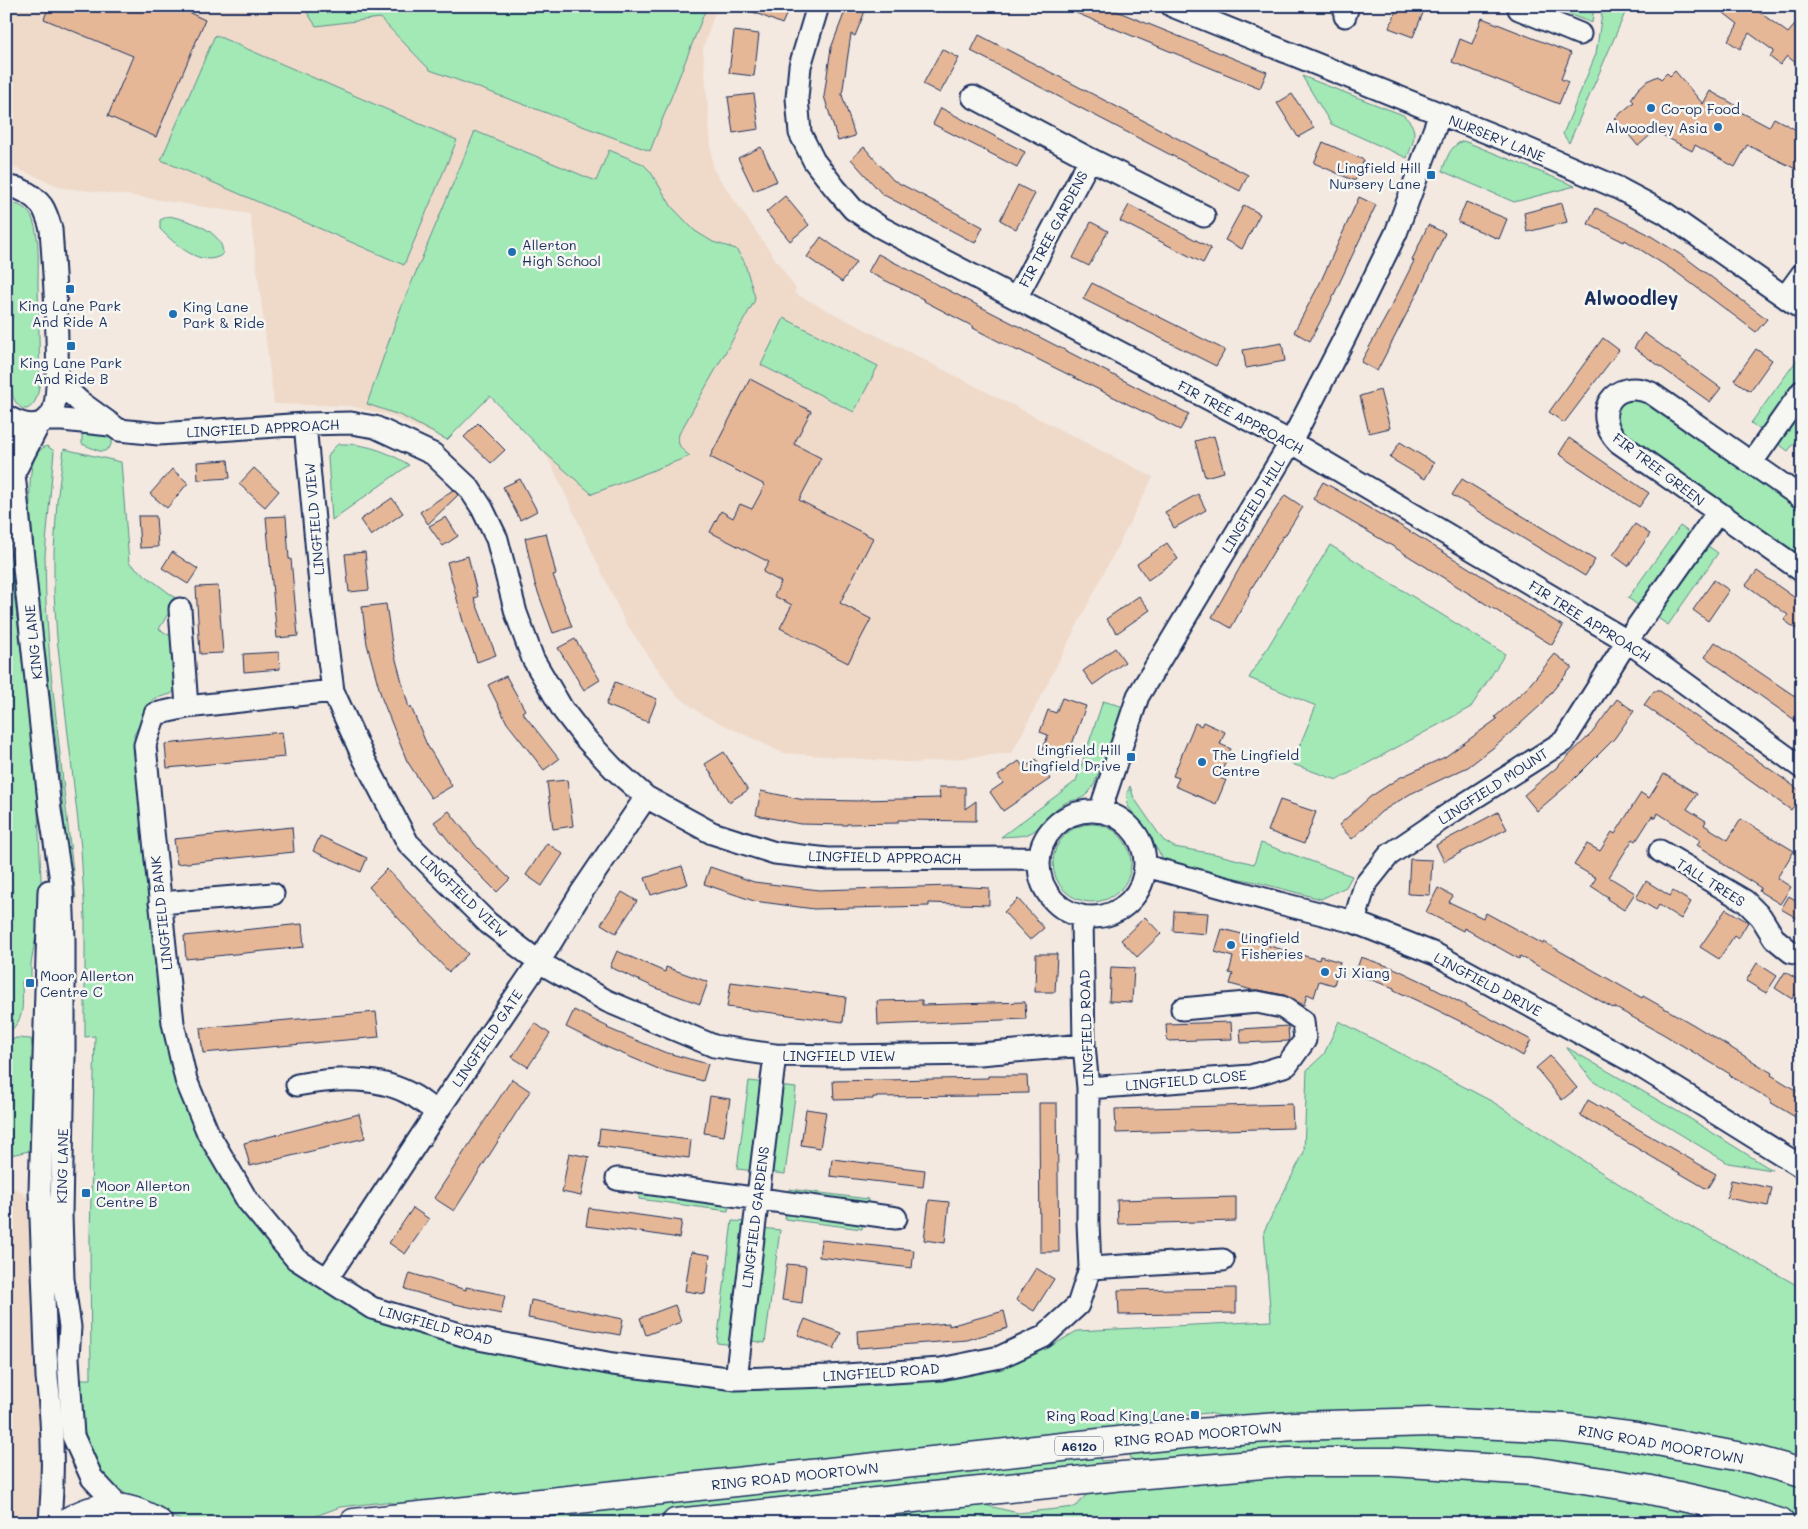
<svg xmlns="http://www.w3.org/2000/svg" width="1808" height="1529" font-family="Mali,sans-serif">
  <rect width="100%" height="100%" fill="#f3e9e0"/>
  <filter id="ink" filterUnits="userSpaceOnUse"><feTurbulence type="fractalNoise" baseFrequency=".02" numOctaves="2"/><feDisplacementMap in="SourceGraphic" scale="10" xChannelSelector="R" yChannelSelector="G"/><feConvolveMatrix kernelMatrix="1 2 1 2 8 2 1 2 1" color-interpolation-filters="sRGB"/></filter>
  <g filter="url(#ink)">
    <path fill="#efdaca" d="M6 6H717L703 49 713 169 796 289 794 293 1153 477 1012 753 916 763 783 753 703 715 676 695 625 622 551 464 543 451 490 396 447 440 388 415 350 406 274 404 250 214 134 196 63 188 6 164Z
      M6 1185 22 1192 33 1203 50 1523H6Z"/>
    <path fill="#a2e9b6" stroke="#5e8c8a" d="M303 6H707L650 151 430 70 380 18 316 26Z
      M1547 6H1594L1592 23Z
      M1603 6H1628L1569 143 1563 134 1596 54Z
      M215 35 457 140 404 265 161 160Z
      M1302 76 1403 115C1420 129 1414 140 1407 158L1331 124Z
      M475 131 596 181 609 150 643 164 650 171 672 207 695 231 713 242 736 249 744 261 755 297 754 302 679 434C676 445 682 450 690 456L592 494 543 451 490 396 447 440 402 416 367 404 398 315Z
      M1463 141 1469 143 1575 186 1514 202 1442 171C1447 159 1449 146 1463 141Z
      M6 203C18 202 29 209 33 220 40 240 38 264 38 285 39 318 39 351 40 385 38 390 38 396 35 401 26 417 16 406 12 394L6 333Z
      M169 216C188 220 223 230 223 254 202 270 174 243 160 229V220Z
      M784 318 878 366 854 412 761 365Z
      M1802 353V378L1763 432 1751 423Z
      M1640 396 1802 507V562L1616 428C1616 402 1615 403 1640 396Z
      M1802 405V432L1788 451 1776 442Z
      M82 429 113 439 110 447 105 451H99L82 444Z
      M338 444C364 443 387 451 409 465L332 520 328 457 332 450Z
      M47 446 54 451 45 555 46 602 50 664 76 899H71C62 768 41 638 30 507 30 490 27 452 47 446Z
      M64 449 121 462 129 563 177 599 159 629 174 638 177 688 171 694 153 699 134 735 166 1039 180 1081 240 1204 362 1310 610 1370 731 1390 829 1387 944 1378 1013 1364 1046 1349 1077 1331 1271 1321 1264 1231 1304 1152 1307 1070 1324 1054 1339 1021 1493 1102 1647 1202 1802 1288V1460L1773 1451 1239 1420 1208 1413 1153 1419 1126 1429 417 1506 385 1502 340 1507 305 1520 280 1523H187L175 1518 126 1494 111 1483 101 1473 85 1446 80 1411 81 1379H91L90 1237 95 1036 85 1037V918L81 848 57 638 54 593V552L57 501Z
      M1680 526 1693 535 1642 608 1628 598Z
      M6 530 26 689 38 812 42 900 31 964V978L22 981C22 1005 27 1018 6 1035Z
      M1705 544 1718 553 1668 625 1655 616Z
      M1330 545 1505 654 1471 707 1337 780 1292 764 1316 706 1249 678Z
      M1103 701 1124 707 1094 785C1081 806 1076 795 1060 806 1048 814 1040 830 1028 834 1020 837 1009 836 1001 837L1076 781Z
      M1130 786 1134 798 1163 840 1174 847 1215 854 1254 864 1261 843 1352 876 1346 887 1321 899 1256 882 1173 866 1166 863 1128 806 1127 793Z
      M1053 863a39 39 0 1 1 78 0a39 39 0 1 1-78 0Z
      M16 1038 31 1039 34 1058 32 1144 29 1151 6 1156V1043Z
      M1566 1047 1689 1118 1772 1170 1728 1163 1594 1082Z
      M749 1081 765 1083 754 1171 737 1169Z
      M778 1086 796 1088 785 1174 767 1172Z
      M789 1189 868 1199 867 1206 788 1197Z
      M640 1190 729 1203 728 1211 639 1199Z
      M786 1211 863 1220 862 1229 785 1219Z
      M732 1221 748 1222 734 1345 717 1343Z
      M761 1228 780 1230 765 1343 746 1340Z
      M1336 1432 1541 1435 1649 1449 1802 1483V1519L1767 1508 1641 1475 1131 1466 1129 1451Z
      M1099 1454 1101 1461 1113 1460 1116 1467 581 1523H457Z
      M1344 1472 1563 1487 1662 1505 1725 1523H802L976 1503 1018 1513 1075 1507 1088 1493 1172 1482Z"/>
    <path fill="#e6b797" stroke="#1b2f5e" d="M49 6H175L205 20 156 137 108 116 133 56 44 19Z
      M739 6H790L782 24Z
      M847 6H867L855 36 851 34 842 95 855 136 838 141 824 96 831 48Z
      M1059 6H1104L1267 72 1260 88Z
      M1398 6H1426L1413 37 1389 28Z
      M1715 6H1751L1788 33 1798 21 1802 24V68L1787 56 1780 65 1770 57 1774 51 1749 33 1740 49 1728 41 1738 24Z
      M1482 18 1571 53 1561 79 1568 82 1559 104 1452 62 1460 39 1472 44Z
      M734 31 759 34 754 76 729 73Z
      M979 35 1248 175 1240 191 971 51Z
      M942 49 959 58 940 93 923 84Z
      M1675 71 1703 104 1710 91 1737 106 1735 109 1769 127 1774 118 1802 133V172L1747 145 1735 167 1695 145 1692 151 1655 131 1638 146 1615 118 1634 102 1631 99 1638 89 1647 81 1658 76 1661 79 1667 73 1670 76Z
      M754 94 759 129 733 133 728 97Z
      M1292 94 1314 128 1298 137 1277 103Z
      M941 108 1025 152 1017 167 933 124Z
      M1323 142 1364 160 1355 181 1314 163Z
      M761 147 777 181 754 191 738 158Z
      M864 147 893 180 983 227 975 243 882 194 851 159Z
      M1018 185 1035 194 1016 229 1000 220Z
      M785 196 809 225 790 241 766 212Z
      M1359 197 1376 205 1329 305 1310 341 1294 332 1320 283Z
      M1466 202 1507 219 1499 239 1458 222Z
      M1562 203 1567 222 1527 232 1524 213Z
      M1129 205 1211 248 1203 263 1120 221Z
      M1244 205 1260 214 1242 249 1225 240Z
      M1596 208 1646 233 1686 258 1767 319 1756 332 1676 272 1625 240 1624 242 1588 224Z
      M1091 222 1108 231 1089 266 1073 258Z
      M1428 225 1445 233 1419 290 1377 371 1361 362 1387 315 1414 261 1412 260Z
      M821 237 856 262 842 282 807 257Z
      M878 254 1189 414 1180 430 1019 350 1018 351 996 340 973 328 974 327 924 301 925 300 868 272Z
      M1092 283 1225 350 1216 366 1083 299Z
      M1644 333 1721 388 1710 402 1634 348Z
      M1603 338 1619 350 1564 423 1549 412Z
      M1282 343 1285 361 1246 368 1243 350Z
      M1756 349 1772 360 1750 391 1734 380Z
      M750 379 811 411 794 444 821 458 799 500 873 538 840 603 871 619 848 663 780 628 792 605 774 596 781 582 763 572 769 562 710 532 721 511 733 518 740 504 752 509 765 485 710 457Z
      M1380 390 1390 428 1369 433 1360 396Z
      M478 423 505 450 491 463 464 437Z
      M1214 436 1224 472 1205 477 1195 441Z
      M1569 438 1649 493 1639 507 1559 454Z
      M1400 442 1434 463 1425 479 1390 458Z
      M228 460 230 478 198 480 197 462Z
      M254 468 279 491 265 507 239 484Z
      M172 469 188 483 167 508 150 494Z
      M520 479 537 511 520 520 503 487Z
      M1462 479 1595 560 1585 576 1452 495Z
      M1323 482 1401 526 1563 626 1552 645 1389 544 1313 499Z
      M453 490 458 495 428 524 420 512Z
      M1198 494 1206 510 1174 528 1165 512Z
      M1285 495 1303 507 1284 537 1283 536 1248 594 1249 595 1231 628 1212 617 1256 539Z
      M392 498 403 513 371 536 360 520Z
      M138 516H156L158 547 140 548Z
      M286 516 289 559H291L298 636 277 638 266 517Z
      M446 517 458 536 443 546 429 526Z
      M1635 524 1650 534 1628 566 1613 555Z
      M546 533 556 574 553 575 572 627 553 633 535 584 525 538Z
      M1167 543 1178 559 1148 580 1137 564Z
      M172 552 198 569 188 584 162 568Z
      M365 552 369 590 349 592 345 554Z
      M468 556 478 597 474 598 496 655 477 662 464 625 447 562Z
      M1757 571 1798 600 1802 595V624L1800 623 1796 629 1784 620 1788 615 1746 585Z
      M1714 580 1729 590 1708 621 1693 610Z
      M218 586 223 653 200 654 196 587Z
      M1139 596 1150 610 1117 633 1106 619Z
      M386 604 392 645 409 708 411 707 427 745 452 786 431 798 407 761 382 699 367 644 362 607Z
      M575 639 600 680 584 690 558 648Z
      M1715 642 1802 701V725L1705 657Z
      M1115 648 1125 662 1093 685 1083 671Z
      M279 652 280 669 244 672 243 654Z
      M1555 654 1572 667 1542 704 1498 744 1468 767 1410 794 1381 812 1352 839 1339 825 1370 797 1399 778 1445 757 1497 719 1495 717 1527 688Z
      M506 676 525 710 522 712 559 759 544 770 507 723 488 685Z
      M615 682 657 699 648 722 606 705Z
      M1654 691H1660L1802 792V795L1791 810 1644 705Z
      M1062 698 1086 706 1067 758 1043 749 1048 735 1040 732 1048 710 1056 713Z
      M1617 699 1634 711 1614 739 1570 783 1537 811 1524 795 1556 768 1592 733Z
      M1203 722 1225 732 1220 744 1231 749 1219 778 1226 780 1216 804 1175 786 1179 778 1173 776 1195 723 1201 726Z
      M282 732 285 757 167 768 165 744Z
      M724 752 748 790 729 802 705 764Z
      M1036 759 1050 779 1003 811 990 792 1003 783 998 776 1019 761 1024 768Z
      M1664 774 1697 794 1687 809 1706 821 1704 825 1728 840 1741 819 1794 851 1777 878 1791 887 1780 904 1759 891 1761 888 1720 862 1721 860 1697 845 1700 840 1658 813 1656 818 1652 816 1636 841 1633 839 1609 877 1635 893 1624 910 1607 899 1608 897 1591 886 1596 878 1574 865 1587 844 1600 851 1612 832 1615 834 1641 793 1649 798Z
      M567 780 573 826 553 829 547 782Z
      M939 787H965V809L976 801V821L898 820V823L847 824V825L800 824 756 815 761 791 804 800 861 801V800L940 798Z
      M1280 800 1316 812 1304 844 1268 831Z
      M449 811 477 847 510 879 497 892 459 854 434 822Z
      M1498 812 1507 829 1444 861 1436 845Z
      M292 827 294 852 177 864 174 839Z
      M320 836 367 858 361 872 313 851Z
      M547 843 563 854 542 886 526 875Z
      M1410 859 1432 860 1430 895 1408 894Z
      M682 866 688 884 651 895 645 878Z
      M710 867 754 882 819 890 951 886 989 888V905L929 903V906L814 909 754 901 704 884Z
      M387 869 468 954 449 972 369 887Z
      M1646 881 1670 896 1673 891 1691 902 1681 919 1659 905 1656 910 1636 898Z
      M1438 888 1453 896 1449 902 1483 918 1486 913 1543 944 1544 942 1642 998 1643 996 1694 1025 1772 1073 1771 1075 1802 1094V1121L1770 1102 1771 1100 1729 1075 1730 1074 1663 1034 1614 1007 1613 1008 1520 956 1519 959 1464 928 1463 931 1426 912Z
      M622 892 637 901 616 933 601 924Z
      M1789 896 1802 904V921L1781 909Z
      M1018 899 1044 928 1030 940 1004 912Z
      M1726 909 1748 922 1738 939 1734 936 1719 959 1700 947Z
      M1174 911 1208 913 1206 934 1173 931Z
      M1145 917 1161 934 1137 957 1121 940Z
      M302 924 304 947 186 959 184 936Z
      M1222 929 1246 935 1245 939 1319 960 1320 956 1340 962 1334 985 1319 981 1314 997 1307 994 1304 1005 1284 995 1259 990H1252L1230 984 1233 974 1229 973 1233 957 1215 952Z
      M617 951 665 972 666 967 708 982 700 1004 656 988 610 967Z
      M1036 954H1057L1055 992H1035Z
      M1361 957 1396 969 1432 986 1431 987 1531 1040 1523 1056 1490 1036 1433 1008 1394 990V988L1355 974Z
      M1757 963 1777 976 1766 993 1746 981Z
      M1111 967 1134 968 1132 1002 1109 1001Z
      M1785 972 1802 982V998L1795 994 1792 999 1775 988Z
      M731 982 846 997 843 1022 727 1007Z
      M922 1000V1005L1025 1002 1026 1019 878 1025 877 1001Z
      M574 1010 608 1027 607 1028 664 1052 708 1064 703 1081 661 1070 604 1046 566 1027Z
      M376 1012 379 1037 203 1053 200 1028Z
      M1231 1022 1232 1039 1167 1041 1166 1024Z
      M535 1023 550 1034 528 1067 512 1057Z
      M1288 1026 1289 1041 1241 1043 1240 1029Z
      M1550 1056 1577 1088 1562 1100 1536 1068Z
      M988 1076H1027L1028 1093 977 1094V1096L873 1097V1099L834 1100 833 1081 988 1078Z
      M512 1079 530 1091 454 1211 434 1198Z
      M710 1096 730 1099 724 1136 704 1133Z
      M1588 1100 1716 1174 1707 1189 1580 1115Z
      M1039 1103H1057L1059 1252H1040Z
      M1292 1104 1293 1128 1116 1133 1115 1109Z
      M806 1109 826 1112 820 1148 801 1145Z
      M359 1114 365 1138 250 1166 244 1143Z
      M600 1129 691 1140 689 1158 598 1146Z
      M569 1153 589 1157 581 1196 562 1192Z
      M832 1159 925 1170 923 1187 830 1176Z
      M1731 1180 1772 1188 1768 1206 1727 1198Z
      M1236 1197V1221L1118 1224 1117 1200Z
      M929 1200 949 1202 945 1243 924 1240Z
      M413 1208 429 1219 405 1254 389 1243Z
      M589 1208 682 1221 679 1238 627 1230 626 1231 586 1226Z
      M821 1240 914 1250 912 1268 819 1257Z
      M691 1252 710 1255 705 1294 685 1291Z
      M787 1264 806 1266 802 1303 782 1300Z
      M1036 1268 1054 1279 1034 1311 1016 1300Z
      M410 1273 466 1290V1287L505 1295 501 1314 455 1304 405 1289Z
      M1236 1288V1313L1119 1315 1118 1290Z
      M531 1300 623 1319 620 1335 528 1318Z
      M675 1305 681 1322 646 1335 640 1318Z
      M1004 1311 1008 1328 967 1340 858 1348 857 1331 949 1323V1326Z
      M805 1319 841 1333 834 1349 798 1335Z"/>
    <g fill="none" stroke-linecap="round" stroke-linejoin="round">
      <defs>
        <path id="minor" d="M818 6 800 66 797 98 800 133 814 161 835 188 853 209 880 227 1291 442 1627 641 1802 768
          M1172 6 1523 147 1616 187 1665 213 1802 309
          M1520 6 1519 9 1580 34
          M1345 16 1348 6
          M973 97 1090 159 1204 216
          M6 188C19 185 34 196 42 206 46 212 49 222 51 229 53 260 64 396 51 415 39 431 19 424 6 416
          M1786 296 1802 274
          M1016 298 1090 159
          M57 374 64 387 79 401 119 430 159 434 305 424 351 423 375 427 433 454 469 488 482 508 497 539 516 613 533 659 563 710 584 737 613 768 646 797 712 833 775 853 828 859 1039 858
          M45 420H63L110 425
          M6 422 12 438 14 474 50 810 62 887 64 940V1055L61 1215 63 1279 70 1327 68 1358 73 1436 92 1478 120 1508
          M305 424 322 606 333 691 364 759 408 843 488 923 539 962 607 1001 714 1046 775 1055 836 1056 980 1054 1084 1045
          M1752 462 1802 391
          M14 473 39 424
          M1802 498 1651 393C1614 377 1590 413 1618 442L1802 571
          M180 609 187 707
          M333 691 187 707 155 714 145 745 153 831 173 1023 186 1080 208 1133 247 1200 296 1259 372 1308 473 1338 613 1364 736 1379 829 1376 941 1369 1000 1357 1043 1337 1078 1305 1090 1268 1088 1222V1088L1084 1045 1082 916
          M1100 811 1138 696 1291 442 1345 337 1396 233 1440 114
          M1039 864a53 53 0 1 1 106 0a53 53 0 1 1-106 0Z
          M1660 851 1745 901 1761 917 1774 938 1791 952 1802 955
          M1146 866 1279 903 1354 922 1435 954 1635 1063 1802 1167
          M49 891 40 1191 47 1377C53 1425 54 1474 50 1523
          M160 903 273 894
          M1354 922 1365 885 1389 855 1455 810 1564 741 1627 641 1718 512
          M297 1085C336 1078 379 1075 414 1096 422 1101 429 1107 437 1112
          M1088 1088 1251 1076 1287 1065 1305 1040 1303 1021 1282 1007 1257 1002 1182 1009
          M617 1179 896 1218
          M1090 1268 1223 1260
          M327 1279 437 1112 539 962 581 893 646 797
          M736 1379 775 1055"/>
        <path id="highway" d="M66 1523C98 1503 126 1503 158 1523
          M354 1523 1183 1434 1294 1426 1430 1422 1565 1428 1636 1437 1752 1459 1802 1473
          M676 1523 1123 1476 1287 1462H1393L1533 1471 1646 1489 1724 1506 1780 1523"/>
      </defs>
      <use href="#minor" stroke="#1b2f5e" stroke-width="25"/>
      <use href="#highway" stroke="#1b2f5e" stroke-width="31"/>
      <use href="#minor" stroke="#f6f6f2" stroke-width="21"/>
      <use href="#highway" stroke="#f6f6f2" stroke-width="28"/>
    </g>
  </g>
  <g fill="#1f6fb2" stroke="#f6f6f2" stroke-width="2">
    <circle cx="1651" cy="108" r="5"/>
    <circle cx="1718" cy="127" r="5"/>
    <rect x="1426" y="170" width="10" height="10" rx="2.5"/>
    <circle cx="512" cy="252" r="5"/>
    <rect x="65" y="284" width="10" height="10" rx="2.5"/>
    <circle cx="173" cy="314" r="5"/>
    <rect x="66" y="341" width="10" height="10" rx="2.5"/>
    <rect x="1126" y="752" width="10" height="10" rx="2.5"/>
    <circle cx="1202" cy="762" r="5"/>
    <circle cx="1231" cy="945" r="5"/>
    <circle cx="1325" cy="972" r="5"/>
    <rect x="25" y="978" width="10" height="10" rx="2.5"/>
    <rect x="81" y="1188" width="10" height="10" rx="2.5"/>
    <rect x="1190" y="1410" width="10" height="10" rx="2.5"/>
  </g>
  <g text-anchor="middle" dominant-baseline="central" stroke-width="5" stroke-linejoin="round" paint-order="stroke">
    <rect fill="#f6f6f2" stroke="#5d6b8a" stroke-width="1" x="1055" y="1436.5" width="48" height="19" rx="4"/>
    <g font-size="12" font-weight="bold" fill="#1b2f5e">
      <text x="1079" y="1446">A6120</text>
    </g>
    <g font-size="14" fill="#1b2f5e" stroke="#f6f6f2" text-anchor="start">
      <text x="1661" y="108">Co-op Food</text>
      <text x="1708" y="127" text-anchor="end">Alwoodley Asia</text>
      <text x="1421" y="167" text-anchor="end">Lingfield Hill<tspan x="1421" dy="16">Nursery Lane</tspan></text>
      <text x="522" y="244">Allerton<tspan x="522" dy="16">High School</tspan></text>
      <text x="70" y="305" text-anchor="middle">King Lane Park<tspan x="70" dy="16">And Ride A</tspan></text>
      <text x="183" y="306">King Lane<tspan x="183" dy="16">Park &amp; Ride</tspan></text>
      <text x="71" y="362" text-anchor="middle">King Lane Park<tspan x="71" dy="16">And Ride B</tspan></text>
      <text x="1121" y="749" text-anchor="end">Lingfield Hill<tspan x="1121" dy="16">Lingfield Drive</tspan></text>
      <text x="1212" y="754">The Lingfield<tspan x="1212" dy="16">Centre</tspan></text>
      <text x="1241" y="937">Lingfield<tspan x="1241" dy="16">Fisheries</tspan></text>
      <text x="1335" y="972">Ji Xiang</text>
      <text x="40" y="975">Moor Allerton<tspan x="40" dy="16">Centre C</tspan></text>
      <text x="96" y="1185">Moor Allerton<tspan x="96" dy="16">Centre B</tspan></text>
      <text x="1185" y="1415" text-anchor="end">Ring Road King Lane</text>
    </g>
    <g font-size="14" fill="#1b2f5e" stroke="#f6f6f2">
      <text transform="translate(1497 138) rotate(22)">NURSERY LANE</text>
      <text transform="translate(1053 229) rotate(-62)">FIR TREE GARDENS</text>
      <text transform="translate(1241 417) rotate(28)">FIR TREE APPROACH</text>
      <text transform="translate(263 428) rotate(-3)">LINGFIELD APPROACH</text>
      <text transform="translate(1659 469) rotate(37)">FIR TREE GREEN</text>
      <text transform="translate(1253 505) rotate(-59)">LINGFIELD HILL</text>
      <text transform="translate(314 519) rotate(-95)">LINGFIELD VIEW</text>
      <text transform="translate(1590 621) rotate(32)">FIR TREE APPROACH</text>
      <text transform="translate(33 642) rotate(-96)">KING LANE</text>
      <text transform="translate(1493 786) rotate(-33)">LINGFIELD MOUNT</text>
      <text transform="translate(885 857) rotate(1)">LINGFIELD APPROACH</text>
      <text transform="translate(1711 882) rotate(32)">TALL TREES</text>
      <text transform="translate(464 896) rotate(43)">LINGFIELD VIEW</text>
      <text transform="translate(161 913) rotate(-96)">LINGFIELD BANK</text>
      <text transform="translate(1488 984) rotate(28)">LINGFIELD DRIVE</text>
      <text transform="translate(1086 1028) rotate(-92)">LINGFIELD ROAD</text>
      <text transform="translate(487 1038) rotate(-56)">LINGFIELD GATE</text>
      <text x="839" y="1055">LINGFIELD VIEW</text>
      <text transform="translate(1186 1080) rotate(-5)">LINGFIELD CLOSE</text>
      <text transform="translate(62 1166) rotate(-89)">KING LANE</text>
      <text transform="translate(755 1217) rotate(-83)">LINGFIELD GARDENS</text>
      <text transform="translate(436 1325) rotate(15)">LINGFIELD ROAD</text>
      <text transform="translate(881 1372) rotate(-4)">LINGFIELD ROAD</text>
      <text transform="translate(1198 1434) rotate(-5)">RING ROAD MOORTOWN</text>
      <text transform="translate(1661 1444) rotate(10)">RING ROAD MOORTOWN</text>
      <text transform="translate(795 1476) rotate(-6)">RING ROAD MOORTOWN</text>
    </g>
    <g font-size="19" font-weight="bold" fill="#1b2f5e" stroke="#f6f6f2">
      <text x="1631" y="297">Alwoodley</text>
    </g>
  </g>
  <rect width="1808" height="1529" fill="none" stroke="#f6f6f2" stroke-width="25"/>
  <rect x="12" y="12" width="1783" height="1504" fill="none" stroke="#1b2f5e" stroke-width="2" filter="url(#ink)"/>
</svg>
